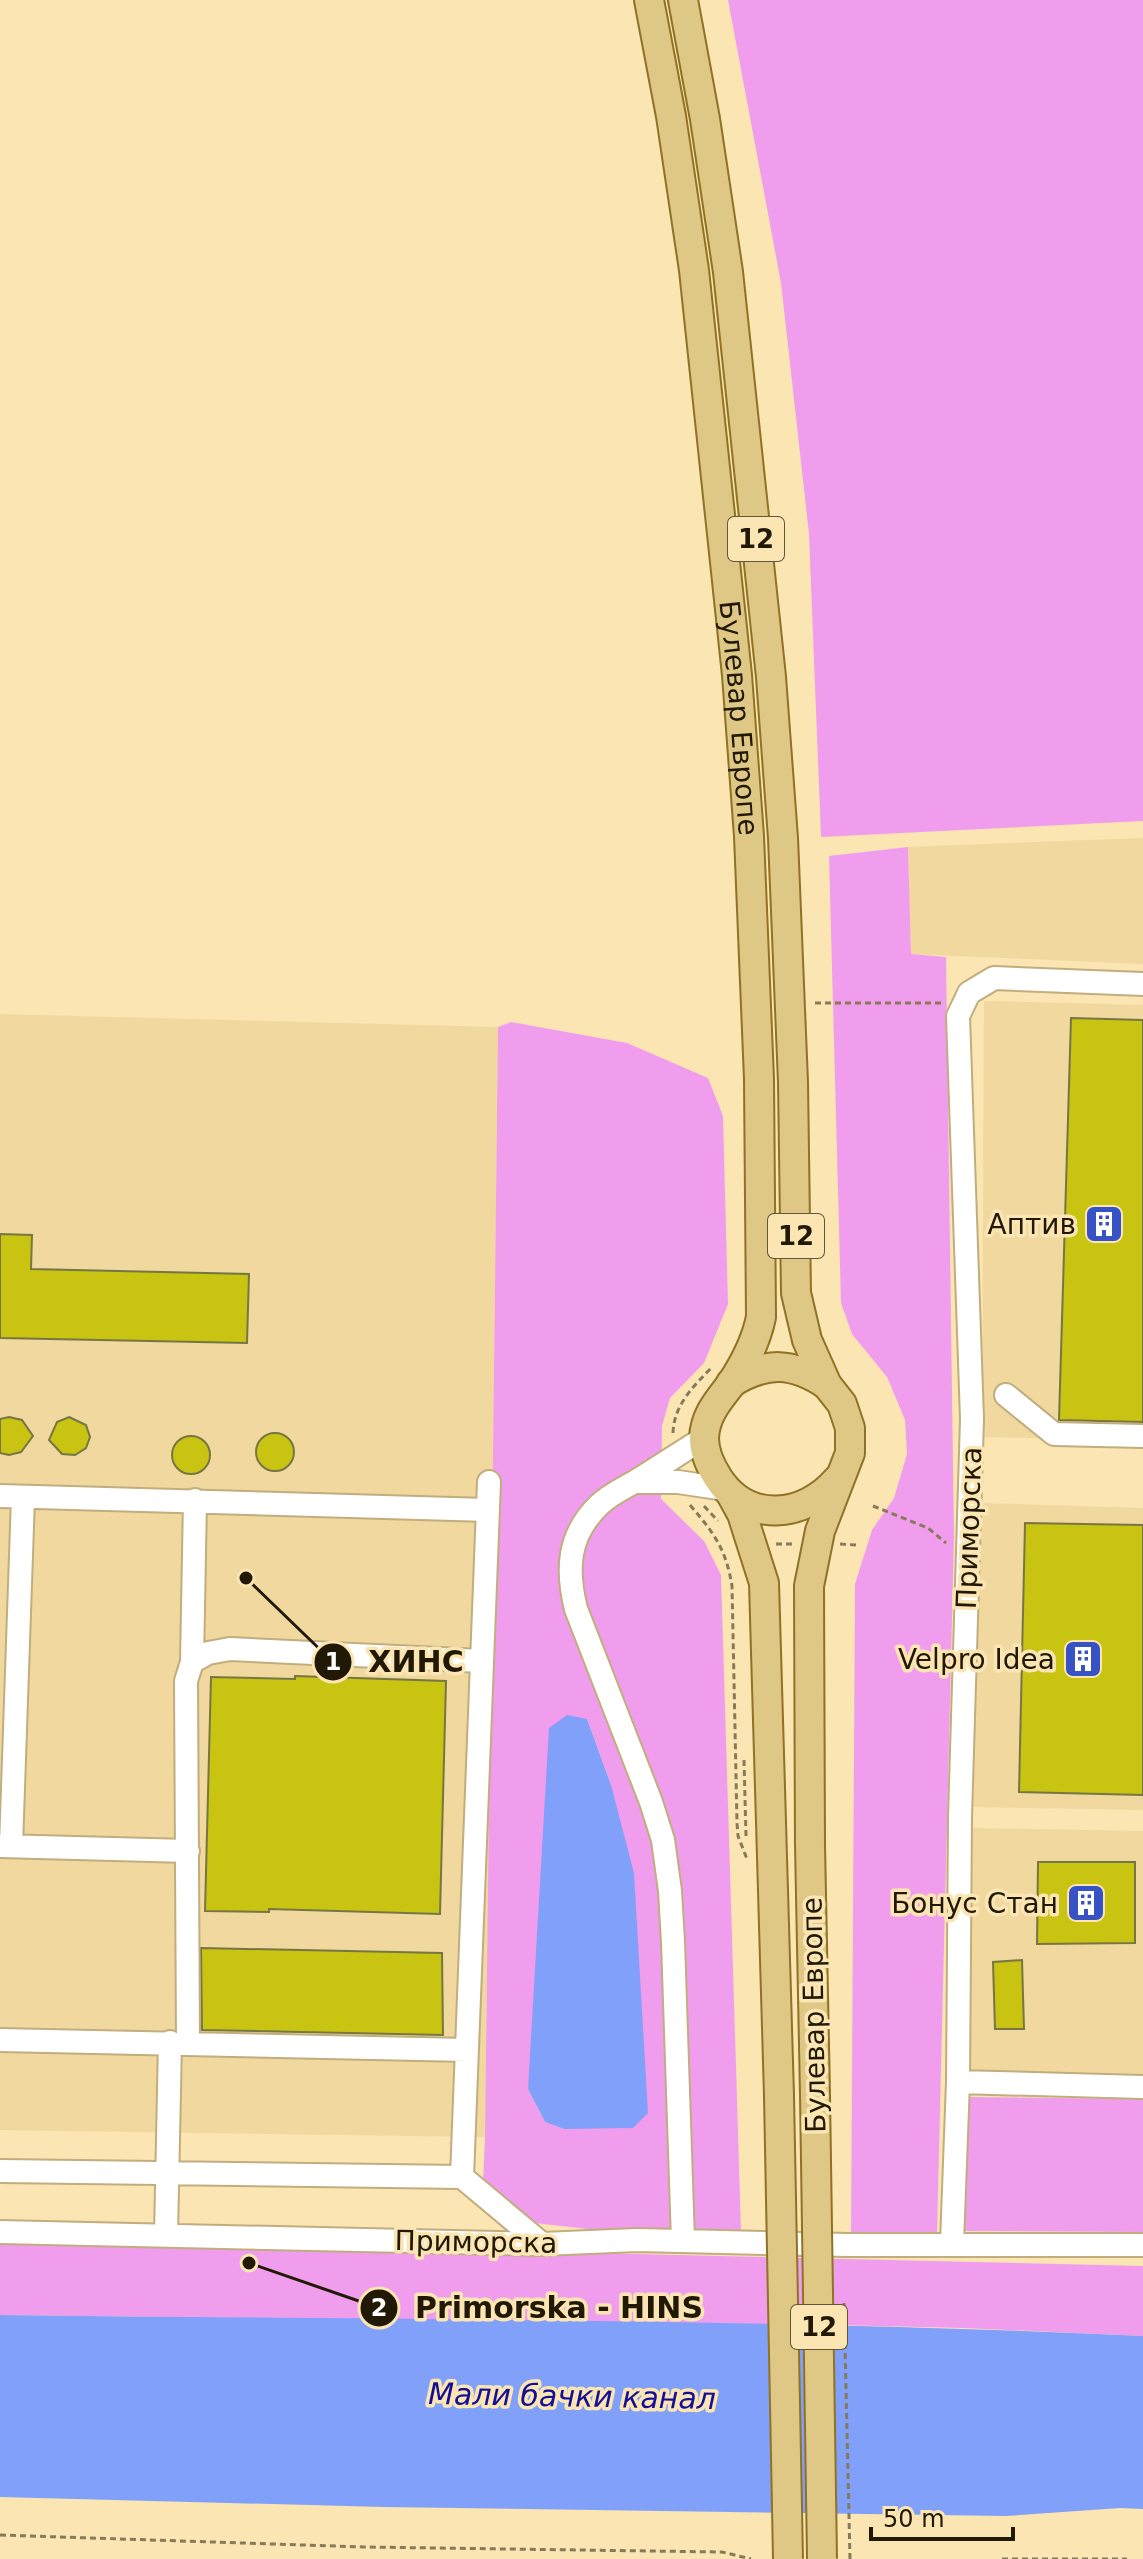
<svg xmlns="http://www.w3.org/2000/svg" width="1143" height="2559" font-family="'DejaVu Sans',sans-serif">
  <rect width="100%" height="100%" fill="#fae5b3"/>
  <path fill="#f0d89f" d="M1143 838V964L911 954 908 847Z
    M984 1001 1143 1005V1441L982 1437Z
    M0 1014 498 1027 485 2137 0 2130Z
    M982 1503 1143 1508V1810L973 1807Z
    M970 1828 1143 1831V2079L969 2075Z"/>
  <path fill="#f19dee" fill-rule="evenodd" d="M728 0H1143V821L821 837 809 534 781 283Z
    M908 847 911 954 946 957 954 1537 937 2234H851L855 1584 872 1530 894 1498 907 1454 905 1420 887 1377 852 1334 841 1303 829 856Z
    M511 1022 627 1043 708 1078 723 1116 728 1304 704 1363 670 1398 662 1426 661 1499 704 1541 721 1575 741 2231 588 2229 534 2223 483 2182 485 2137 498 1027ZM587 1719 611 1785 564 2129 545 2122 528 2089Z
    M968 2097 1143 2099V2232L963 2231Z
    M0 2239 1143 2266V2336L963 2328 836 2325 0 2315Z"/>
  <path fill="#80a0f9" d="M567 1715 587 1719 611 1785 634 1873 648 2113 633 2128 564 2129 545 2122 528 2089 549 1728Z
    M0 2315C381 2320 763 2318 1143 2336V2509L1120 2508 1006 2516 384 2507 0 2497Z"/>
  <path fill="#c8c411" stroke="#767645" stroke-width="2" d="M1071 1018 1143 1020V1422L1059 1420Z
    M0 1234 32 1235 31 1269 249 1274 247 1343 0 1338Z
    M9 1417 22 1420 33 1436 21 1452 9 1455 0 1453V1419Z
    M69 1417 86 1425 90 1437 86 1448 75 1455 62 1454 49 1440 57 1422Z
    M256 1452a19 19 0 1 1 38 0a19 19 0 1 1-38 0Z
    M172 1455a19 19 0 1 1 38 0a19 19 0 1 1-38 0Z
    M1025 1523 1143 1525V1795L1019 1792Z
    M295 1676 446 1681 440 1914 269 1909V1912L205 1911 211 1677 295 1679Z
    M1038 1862H1135V1943L1037 1944Z
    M201 1948 442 1953 443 2035 202 2030Z
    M1022 1960 1024 2029H995L993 1962Z"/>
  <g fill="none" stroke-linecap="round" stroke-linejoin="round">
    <defs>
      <path id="minor" d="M1006 1395 1054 1434 1143 1436
        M635 1482H678L725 1489
        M0 1496 488 1510
        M192 1662 195 1500
        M0 1846 188 1851
        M11 1846 23 1497
        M0 2040 467 2050
        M188 2043 186 1681 192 1662 208 1653 230 1649 482 1661
        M958 2082 1143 2087
        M0 2171 462 2177 542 2244
        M462 2177 489 1482
        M0 2232 542 2244 637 2240 847 2245H1143
        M166 2235 170 2042
        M683 2241 673 1942 670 1891 663 1840 651 1802 576 1609C566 1569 568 1535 599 1505 611 1493 627 1487 641 1478 662 1465 683 1451 704 1438
        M952 2243 958 2082 960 1817 972 1419 958 1016 969 993 994 978 1143 984"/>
      <g id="major">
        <path id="s1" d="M649 0 671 116 694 270 737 675 749 836 759 1079 761 1317C756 1342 745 1363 731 1384 718 1401 705 1415 704 1438 704 1451 711 1467 718 1478 748 1524 804 1518 837 1480"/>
        <path d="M683 0 705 119 728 272 771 677 783 838 793 1082 796 1293 807 1340 827 1385 842 1404 850 1428V1453L820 1531 809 1586 810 1845 815 2095"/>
        <path d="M731 1383C766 1361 793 1362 827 1385"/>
        <path d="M731 1494 742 1514 764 1583 779 2096"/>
      </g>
    </defs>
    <use href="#minor" stroke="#c1ad7d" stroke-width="26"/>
    <use href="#major" stroke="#8f7224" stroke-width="32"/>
    <path stroke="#887a58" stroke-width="3" stroke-dasharray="6 4" stroke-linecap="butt" d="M815 1003H943
      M673 1433C674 1404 694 1386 713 1366
      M690 1505C714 1533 726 1549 732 1586L737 1823 738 1836 747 1859
      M704 1506 718 1521
      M873 1506 928 1528 946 1543
      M776 1544H792
      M840 1544 856 1545
      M744 1760 746 1836
      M0 2535 364 2547 722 2552 751 2559
      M1002 2559H1127"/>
    <use href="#minor" stroke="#fff" stroke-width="22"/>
    <use href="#major" stroke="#dfc785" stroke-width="28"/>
    <defs>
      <path id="major-bridge" d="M815 2095 822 2559
        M779 2096 788 2559"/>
    </defs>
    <use href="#major-bridge" stroke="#8f7224" stroke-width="32" stroke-linecap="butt"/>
    <path stroke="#887a58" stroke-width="3" stroke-dasharray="6 4" stroke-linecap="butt" d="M844 2303 850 2559"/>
    <use href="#major-bridge" stroke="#dfc785" stroke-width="28"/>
  </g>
  <defs>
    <symbol id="building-square" viewBox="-11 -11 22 22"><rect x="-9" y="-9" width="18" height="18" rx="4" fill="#3652c4" stroke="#fae5b3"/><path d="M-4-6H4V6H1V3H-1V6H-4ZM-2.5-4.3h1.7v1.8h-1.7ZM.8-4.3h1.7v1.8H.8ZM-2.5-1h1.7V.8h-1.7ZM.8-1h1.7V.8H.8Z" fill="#fff"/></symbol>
  </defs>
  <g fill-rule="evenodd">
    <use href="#building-square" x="1082" y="1202" width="44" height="44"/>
    <use href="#building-square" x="1061" y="1637" width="44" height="44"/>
    <use href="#building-square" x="1064" y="1881" width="44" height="44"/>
  </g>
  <g text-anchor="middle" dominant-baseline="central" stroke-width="7" stroke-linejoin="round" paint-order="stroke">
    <g fill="#fae5b3" stroke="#62563a" stroke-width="2">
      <rect x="728" y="517" width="56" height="44" rx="6"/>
      <rect x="768" y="1214" width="56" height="44" rx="6"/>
      <rect x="791" y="2305" width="56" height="44" rx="6"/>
    </g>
    <g font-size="26" font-weight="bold" fill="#211906">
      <text x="756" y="539">12</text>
      <text x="796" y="1236">12</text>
      <text x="819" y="2327">12</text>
    </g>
    <g font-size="28" fill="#211906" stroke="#fae5b3">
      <text stroke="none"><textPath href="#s1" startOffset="724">Булевар Европе</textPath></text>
      <text transform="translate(969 1528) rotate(-88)">Приморска</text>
      <text transform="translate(814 2015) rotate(-91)">Булевар Европе</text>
      <text transform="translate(476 2242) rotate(1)">Приморска</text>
    </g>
    <g font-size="28" fill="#211906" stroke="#fae5b3" text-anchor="end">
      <text x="1076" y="1224">Аптив</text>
      <text x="1055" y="1659">Velpro Idea</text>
      <text x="1058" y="1903">Бонус Стан</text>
    </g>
    <g font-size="30" font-style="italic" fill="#130f96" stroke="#fae5b3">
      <text transform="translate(572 2396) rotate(1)">Мали бачки канал</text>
    </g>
  </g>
  <path fill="none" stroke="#211906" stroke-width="3" d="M246 1578L333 1662M249 2263L379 2308"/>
  <g fill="#211906" stroke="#fae5b3" stroke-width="3">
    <circle cx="246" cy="1578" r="8"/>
    <circle cx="249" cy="2263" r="8"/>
    <circle cx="333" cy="1662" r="20"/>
    <circle cx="379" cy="2308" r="20"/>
  </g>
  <g font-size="24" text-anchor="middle" font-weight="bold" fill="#fff">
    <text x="333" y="1670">1</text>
    <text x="379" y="2316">2</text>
  </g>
  <g font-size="30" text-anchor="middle" font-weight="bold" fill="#211906" stroke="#fae5b3" stroke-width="7" stroke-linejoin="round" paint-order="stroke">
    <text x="416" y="1672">ХИНС</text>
    <text x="559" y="2318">Primorska - HINS</text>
  </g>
  <path d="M871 2527v12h142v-12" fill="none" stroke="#211906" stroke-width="4"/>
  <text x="883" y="2527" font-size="24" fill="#211906" stroke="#fae5b3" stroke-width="6" paint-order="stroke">50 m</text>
</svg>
